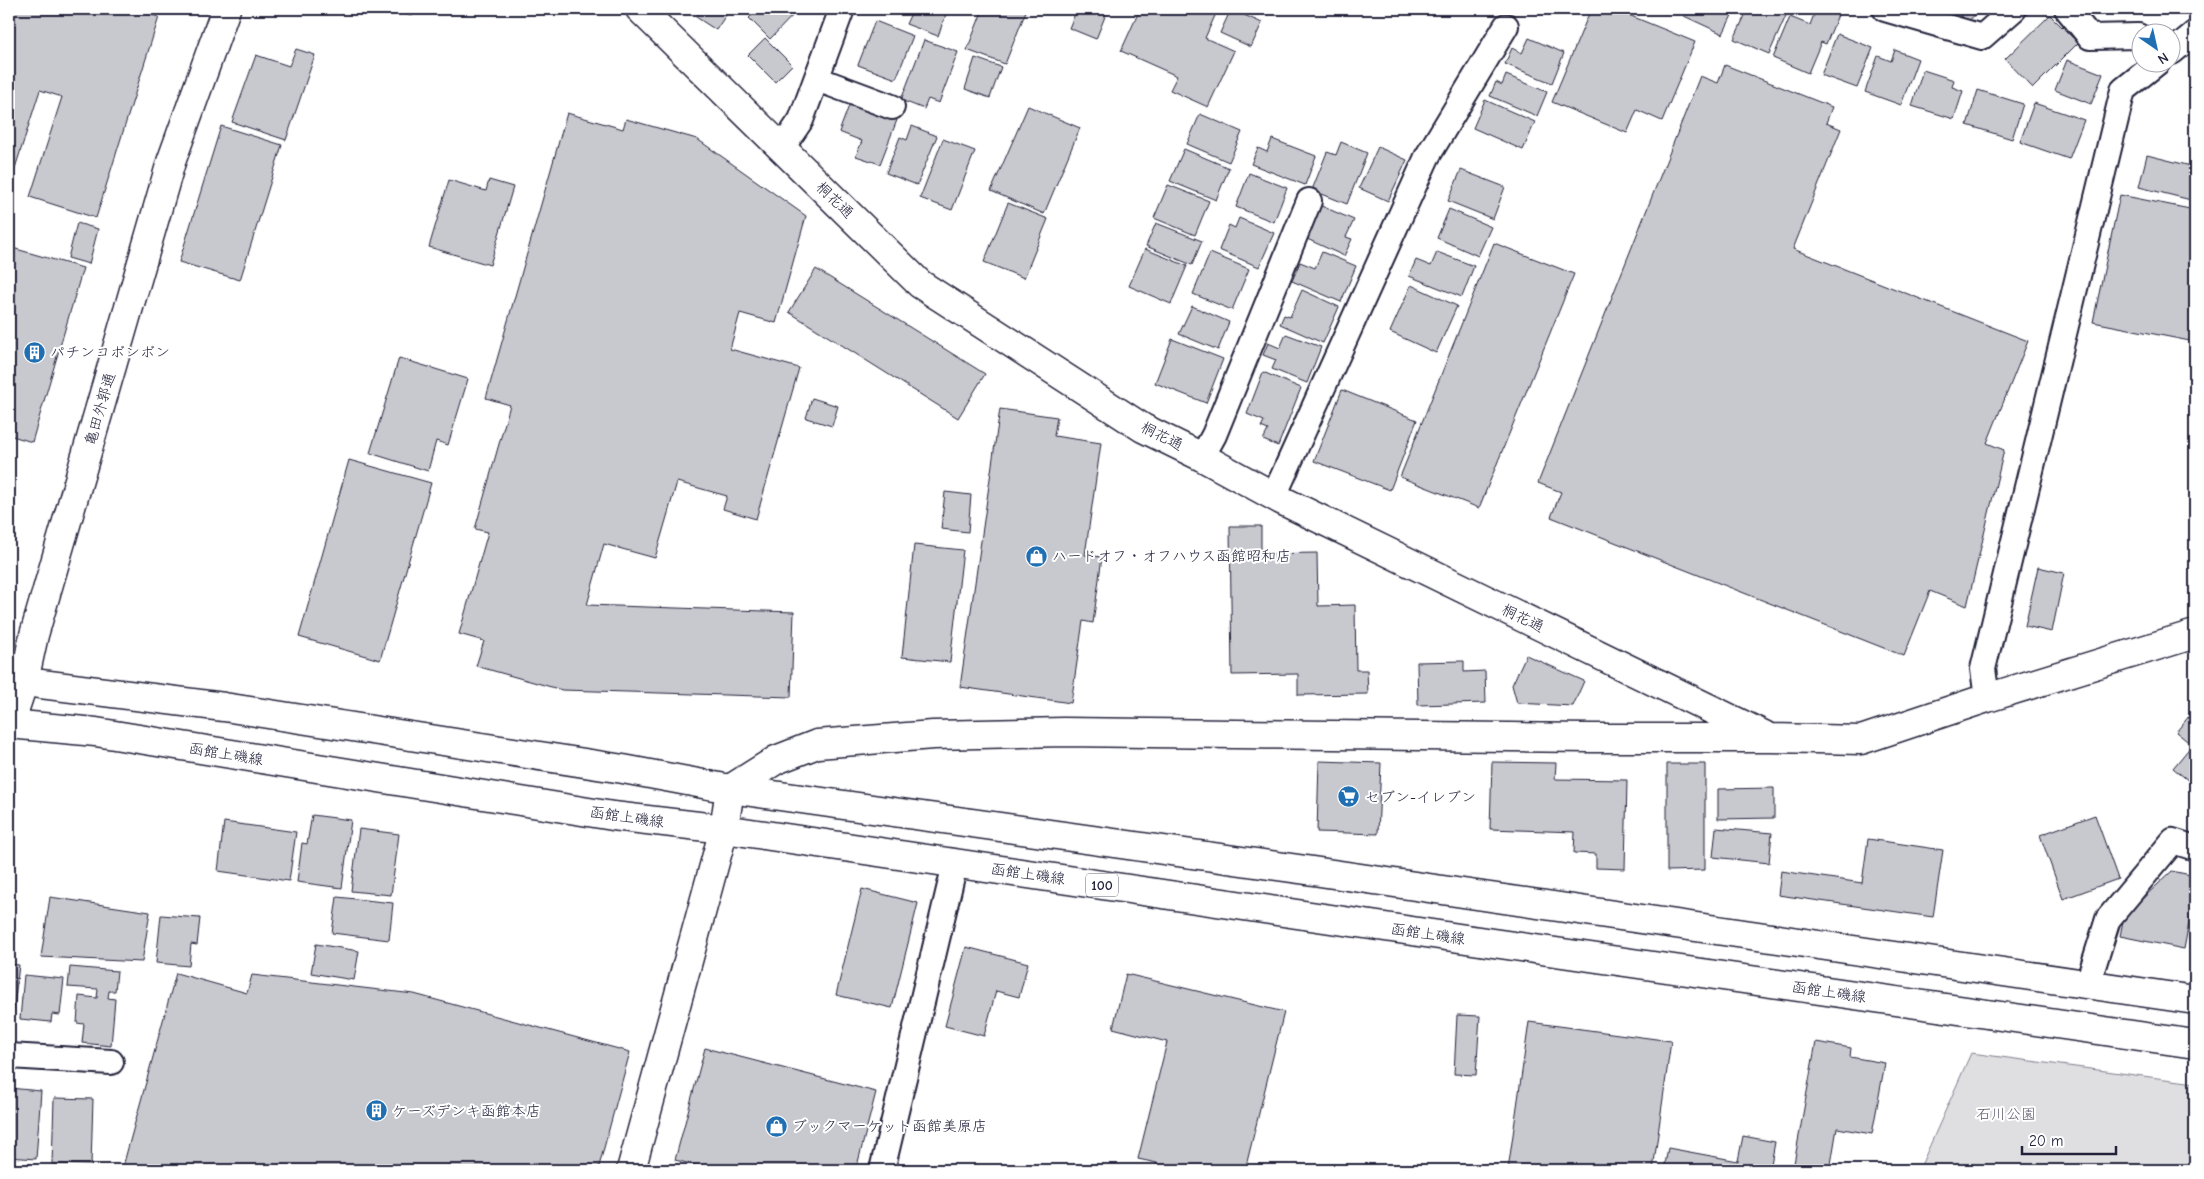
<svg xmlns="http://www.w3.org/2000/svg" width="2204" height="1179" font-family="'Comic Neue','Klee One',sans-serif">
  <rect width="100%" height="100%" fill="#fff"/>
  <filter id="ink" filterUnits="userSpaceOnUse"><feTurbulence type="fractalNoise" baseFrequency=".02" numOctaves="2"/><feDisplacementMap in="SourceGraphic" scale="10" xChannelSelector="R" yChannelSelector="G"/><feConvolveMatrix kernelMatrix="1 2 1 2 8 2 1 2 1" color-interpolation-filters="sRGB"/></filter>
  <g filter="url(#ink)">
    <path fill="#dfdfe2" stroke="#80808e" d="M1971 1053 2195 1083V1170H1919Z"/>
    <path fill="#c8c8cf" stroke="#22223b" d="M9 9H131L159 17 96 218 30 197 62 97 40 90 9 187Z
      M387 9H414L412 16Z
      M697 9H730L716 30 696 17 700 11Z
      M758 9H799L770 39 749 18Z
      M913 9H948L938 36 906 24Z
      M983 9H1021L1026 11 1005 64 967 50Z
      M1077 9H1108L1096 39 1069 28Z
      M1140 9H1218L1205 38 1234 51 1208 107 1170 90 1177 76 1121 51Z
      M1231 9 1262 23 1251 47 1220 33Z
      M1591 9H1614L1695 42 1662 121 1637 110 1627 133 1552 102Z
      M1688 9H1735L1723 34 1684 16Z
      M1748 9H1789L1769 54 1734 39Z
      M1816 9H1824L1838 15 1826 44 1821 42 1808 73 1773 58 1790 17 1810 25Z
      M1953 9H1980L1968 22Z
      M2087 9H2100L2094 15Z
      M2050 15 2078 43 2033 88 2005 59Z
      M875 21 913 36 896 79 858 65Z
      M1837 34 1873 48 1857 88 1821 75Z
      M765 38 792 65 775 82 748 55Z
      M1529 38 1564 53 1552 83 1505 64 1512 48 1522 53Z
      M924 40 958 52 939 103 928 99 924 109 901 100Z
      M296 49 315 55 286 140 232 122 256 55 289 66Z
      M1895 50 1918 59 1901 105 1865 92 1878 56 1891 61Z
      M975 58 1001 67 990 98 965 89Z
      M2067 60 2103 74 2091 104 2055 90Z
      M1725 65 1832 107 1826 123 1841 129 1793 249 2028 341 1987 443 2004 450 1967 606 1930 591 1904 656 1551 517 1561 492 1538 483 1700 76 1718 83Z
      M1923 70 1954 80 1952 87 1963 91 1954 119 1912 106Z
      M1506 75 1547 92 1537 116 1490 96 1496 82 1502 85Z
      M1978 90 2023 104 2012 139 1967 125Z
      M1485 100 1535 122 1523 150 1473 128Z
      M850 103 897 120 880 164 856 156 862 141 839 132Z
      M2034 103 2084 120 2069 159 2020 142Z
      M1028 106 1080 128 1044 214 991 191Z
      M567 113 623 129 626 119 697 139 806 216 776 323 740 313 730 349 799 368 756 519 723 509 727 496 677 482 655 558 604 544 587 605 794 612 791 697 562 690 476 666 484 641 459 634 488 532 475 529 510 405 486 398Z
      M1200 114 1242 132 1229 162 1187 144Z
      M221 126 282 145 240 280 179 262Z
      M912 126 937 136 917 185 886 173 900 137 907 140Z
      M943 139 975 151 952 210 920 198Z
      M1272 139 1316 156 1305 185 1251 164 1258 148 1267 152Z
      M1341 142 1367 153 1347 204 1312 190 1327 152 1336 155Z
      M1378 147 1407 160 1388 201 1359 188Z
      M1184 149 1229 168 1216 200 1170 181Z
      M2147 155 2195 167V201L2139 187Z
      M1461 170 1505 187 1493 219 1448 201Z
      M1249 173 1287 188 1274 222 1236 207Z
      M449 180 486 191 489 180 513 187 490 265 429 247Z
      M1168 185 1209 201 1195 235 1154 218Z
      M2120 195 2195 210V342L2093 322Z
      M1008 203 1048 219 1024 278 984 262Z
      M1319 205 1354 220 1346 237 1352 239 1344 256 1305 238Z
      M1449 209 1491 227 1478 256 1437 238Z
      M1239 218 1274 233 1259 267 1219 250 1229 225 1235 228Z
      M77 223 98 229 89 264 68 258Z
      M1156 223 1202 241 1192 265 1146 246Z
      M1494 243 1574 274 1479 508 1400 477Z
      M9 247 83 268 32 442 9 435Z
      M1145 249 1187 266 1171 304 1129 286Z
      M1322 252 1356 266 1341 302 1292 281 1300 262 1315 268Z
      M1437 252 1474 266 1462 297 1409 276 1416 260 1431 266Z
      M1210 253 1249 269 1232 310 1193 294Z
      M816 269 985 374 958 418 789 312Z
      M1411 285 1457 306 1436 353 1390 332Z
      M1302 290 1339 307 1323 343 1280 324 1284 315 1290 317Z
      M1192 306 1229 322 1218 350 1179 334Z
      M1286 334 1321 347 1307 383 1272 369 1276 360 1263 355 1268 343 1280 348Z
      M1172 339 1223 359 1206 403 1155 383Z
      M399 358 468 379 448 445 436 441 428 471 370 453Z
      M1263 372 1301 388 1278 446 1263 440 1268 430 1261 427 1264 421 1247 414Z
      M1342 390 1417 420 1390 490 1314 461Z
      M812 398 838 406 832 426 806 418Z
      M1000 409 1057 417 1054 436 1101 443 1085 555 1102 557 1093 623 1083 621 1071 703 960 687Z
      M349 460 431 483 380 660 299 637Z
      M945 492 971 495 968 532 941 529Z
      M1230 526H1261V554L1317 553 1318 606 1355 605 1356 670H1367L1368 694 1298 695V674L1232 675Z
      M2195 539V586H2192Z
      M914 545 963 550 950 662 902 657Z
      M2038 567 2064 573 2052 632 2025 626Z
      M1526 655 1584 681 1573 706 1517 703 1512 685Z
      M1464 661V672L1485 671 1486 703 1418 705 1417 662Z
      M2195 709V786L2173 768 2192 745 2176 732Z
      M1319 761 1381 763 1378 834 1317 832Z
      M1492 762 1556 763 1555 779 1627 780 1625 869 1596 868V854L1574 853 1575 832 1490 829Z
      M1667 764H1705V870L1667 871Z
      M1774 788V818L1718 819V789Z
      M312 815 351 820 342 888 297 882 302 843 307 844Z
      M2095 815 2118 879 2063 899 2040 835Z
      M224 822 296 832 289 881 218 871Z
      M1716 828 1772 833 1769 863 1713 857Z
      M359 829 399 834 391 895 351 891Z
      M1868 839 1943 850 1933 917 1778 895 1781 871 1862 883Z
      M2172 871 2195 876V892L2184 949 2120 936 2124 916Z
      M862 889 918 903 892 1008 836 995Z
      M50 897 150 912 142 962 41 957Z
      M337 897 393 903 389 940 332 933Z
      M161 915 200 918 197 945 191 944 189 966 156 963Z
      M316 944 359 951 354 980 311 973Z
      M966 947 1028 963 1019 997 996 991 984 1036 945 1026Z
      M9 964 19 965 12 1024 9 1023Z
      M70 967 117 971 115 991H109L108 998 115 999 111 1046 82 1043 84 1024 77 1023 79 996 97 998 98 989 68 987Z
      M176 973 247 993 252 975 414 994 630 1052 598 1170H122Z
      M1126 974 1284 1012 1245 1170H1155L1157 1163 1138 1159 1167 1042 1113 1028Z
      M24 975 64 979 60 1015 52 1014 51 1022 20 1019Z
      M1457 1015 1480 1016 1476 1075 1454 1074Z
      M1529 1022 1671 1041 1653 1170H1508Z
      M1816 1042 1851 1048 1850 1057 1885 1063 1872 1134 1837 1128 1830 1170H1797L1793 1169Z
      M705 1048 876 1092 856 1170H714L675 1160Z
      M9 1088 41 1091 36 1159 9 1157Z
      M54 1098 93 1099 91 1165 52 1164Z
      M1743 1136 1775 1142 1770 1170H1664L1668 1148 1738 1161Z"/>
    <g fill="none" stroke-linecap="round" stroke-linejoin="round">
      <defs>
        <path id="street" d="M1885 9 1982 37 2014 9
          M2067 9 2090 37 2138 36 2142 38
          M2172 52 2195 33
          M817 79 892 107
          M782 148 801 120 842 9
          M1202 457 1214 435 1309 201
          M1274 496 1427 157 1506 26
          M1987 698 1983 669 2123 90 2158 62
          M2088 983 2108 919 2173 841 2195 848
          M9 1056 111 1062
          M882 1170 955 864"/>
        <path id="secondary" d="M640 9 920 284 1143 428 1202 457 1281 500 1764 735
          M9 726 24 681 34 635 171 162 226 9
          M631 1170 724 829 730 789 776 760 817 744 933 735 1063 732 1591 738H1769L1861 740 1987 698 2195 634"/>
        <path id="primary" d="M9 680 224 707 623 769 730 789 1306 870 2195 1000
          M9 724 96 732 613 816 724 829 1493 943 2195 1044"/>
      </defs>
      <use href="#street" stroke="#22223b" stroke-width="28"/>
      <use href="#secondary" stroke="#22223b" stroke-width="31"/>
      <use href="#primary" stroke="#22223b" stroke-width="31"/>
      <use href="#street" stroke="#fff" stroke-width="24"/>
      <use href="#secondary" stroke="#fff" stroke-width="28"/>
      <use href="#primary" stroke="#fff" stroke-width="28"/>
    </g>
  </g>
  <defs>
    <symbol id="building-disc" viewBox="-11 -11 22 22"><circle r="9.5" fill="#1f6fb2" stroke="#fff"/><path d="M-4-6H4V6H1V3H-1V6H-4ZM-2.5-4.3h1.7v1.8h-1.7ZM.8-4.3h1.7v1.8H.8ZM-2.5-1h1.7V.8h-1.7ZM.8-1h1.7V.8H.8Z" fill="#fff"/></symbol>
    <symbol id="shop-disc" viewBox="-11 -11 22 22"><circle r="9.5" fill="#1f6fb2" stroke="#fff"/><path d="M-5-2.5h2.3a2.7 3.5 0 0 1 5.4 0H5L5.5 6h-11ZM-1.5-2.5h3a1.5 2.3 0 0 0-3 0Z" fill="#fff"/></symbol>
    <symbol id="supermarket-disc" viewBox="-11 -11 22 22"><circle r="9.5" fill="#1f6fb2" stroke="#fff"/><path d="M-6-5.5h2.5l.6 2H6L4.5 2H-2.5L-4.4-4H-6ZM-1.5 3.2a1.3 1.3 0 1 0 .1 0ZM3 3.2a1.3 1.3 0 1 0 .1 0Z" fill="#fff"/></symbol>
  </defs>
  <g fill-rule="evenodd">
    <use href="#building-disc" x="22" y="340" width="25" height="25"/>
    <use href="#shop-disc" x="1024" y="544" width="25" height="25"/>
    <use href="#supermarket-disc" x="1336" y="784" width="25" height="25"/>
    <use href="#building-disc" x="364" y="1098" width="25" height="25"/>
    <use href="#shop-disc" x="764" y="1114" width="25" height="25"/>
  </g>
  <g text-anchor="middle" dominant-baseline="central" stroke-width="4" stroke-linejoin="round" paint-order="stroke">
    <rect fill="#fff" stroke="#646476" stroke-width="1" x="1086" y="873.5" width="32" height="23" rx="4"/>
    <g font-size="14" font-weight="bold" fill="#22223b">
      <text x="1102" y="885">100</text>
    </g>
    <g font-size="15" fill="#22223b" stroke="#fff">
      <text transform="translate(835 200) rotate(44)">桐花通</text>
      <text transform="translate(100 409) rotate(-74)">亀田外郭通</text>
      <text transform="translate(1162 436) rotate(27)">桐花通</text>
      <text transform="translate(1523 618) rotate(26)">桐花通</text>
      <text transform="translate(226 754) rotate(9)">函館上磯線</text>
      <text transform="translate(627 817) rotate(8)">函館上磯線</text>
      <text transform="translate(1028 874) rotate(8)">函館上磯線</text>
      <text transform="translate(1428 934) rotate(8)">函館上磯線</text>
      <text transform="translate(1829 992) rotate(8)">函館上磯線</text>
    </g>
    <g font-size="15" fill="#22223b" stroke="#fff" text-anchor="start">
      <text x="50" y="352">パチンコボンボン</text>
      <text x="1052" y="556">ハードオフ・オフハウス函館昭和店</text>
      <text x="1365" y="797">セブン-イレブン</text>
      <text x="392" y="1111">ケーズデンキ函館本店</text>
      <text x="792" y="1126">ブックマーケット函館美原店</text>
    </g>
    <g font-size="15" fill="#5b5b6d" stroke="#fff">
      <text x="2006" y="1114">石川公園</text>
    </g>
  </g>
  <rect width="2204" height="1179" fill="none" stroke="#fff" stroke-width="30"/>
  <rect x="15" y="15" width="2174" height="1149" fill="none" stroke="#22223b" stroke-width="2" filter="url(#ink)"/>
  <g transform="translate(2156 48) rotate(146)"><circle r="24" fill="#ffffff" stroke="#a7a7b1"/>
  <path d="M0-4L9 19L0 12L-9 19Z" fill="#1f6fb2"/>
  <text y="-8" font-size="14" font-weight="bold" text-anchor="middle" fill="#22223b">N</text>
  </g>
  <path d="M2022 1146v8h94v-8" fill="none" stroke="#22223b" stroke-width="2.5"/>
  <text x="2029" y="1146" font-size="15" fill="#22223b" stroke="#ffffff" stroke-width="4" paint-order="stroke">20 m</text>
</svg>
